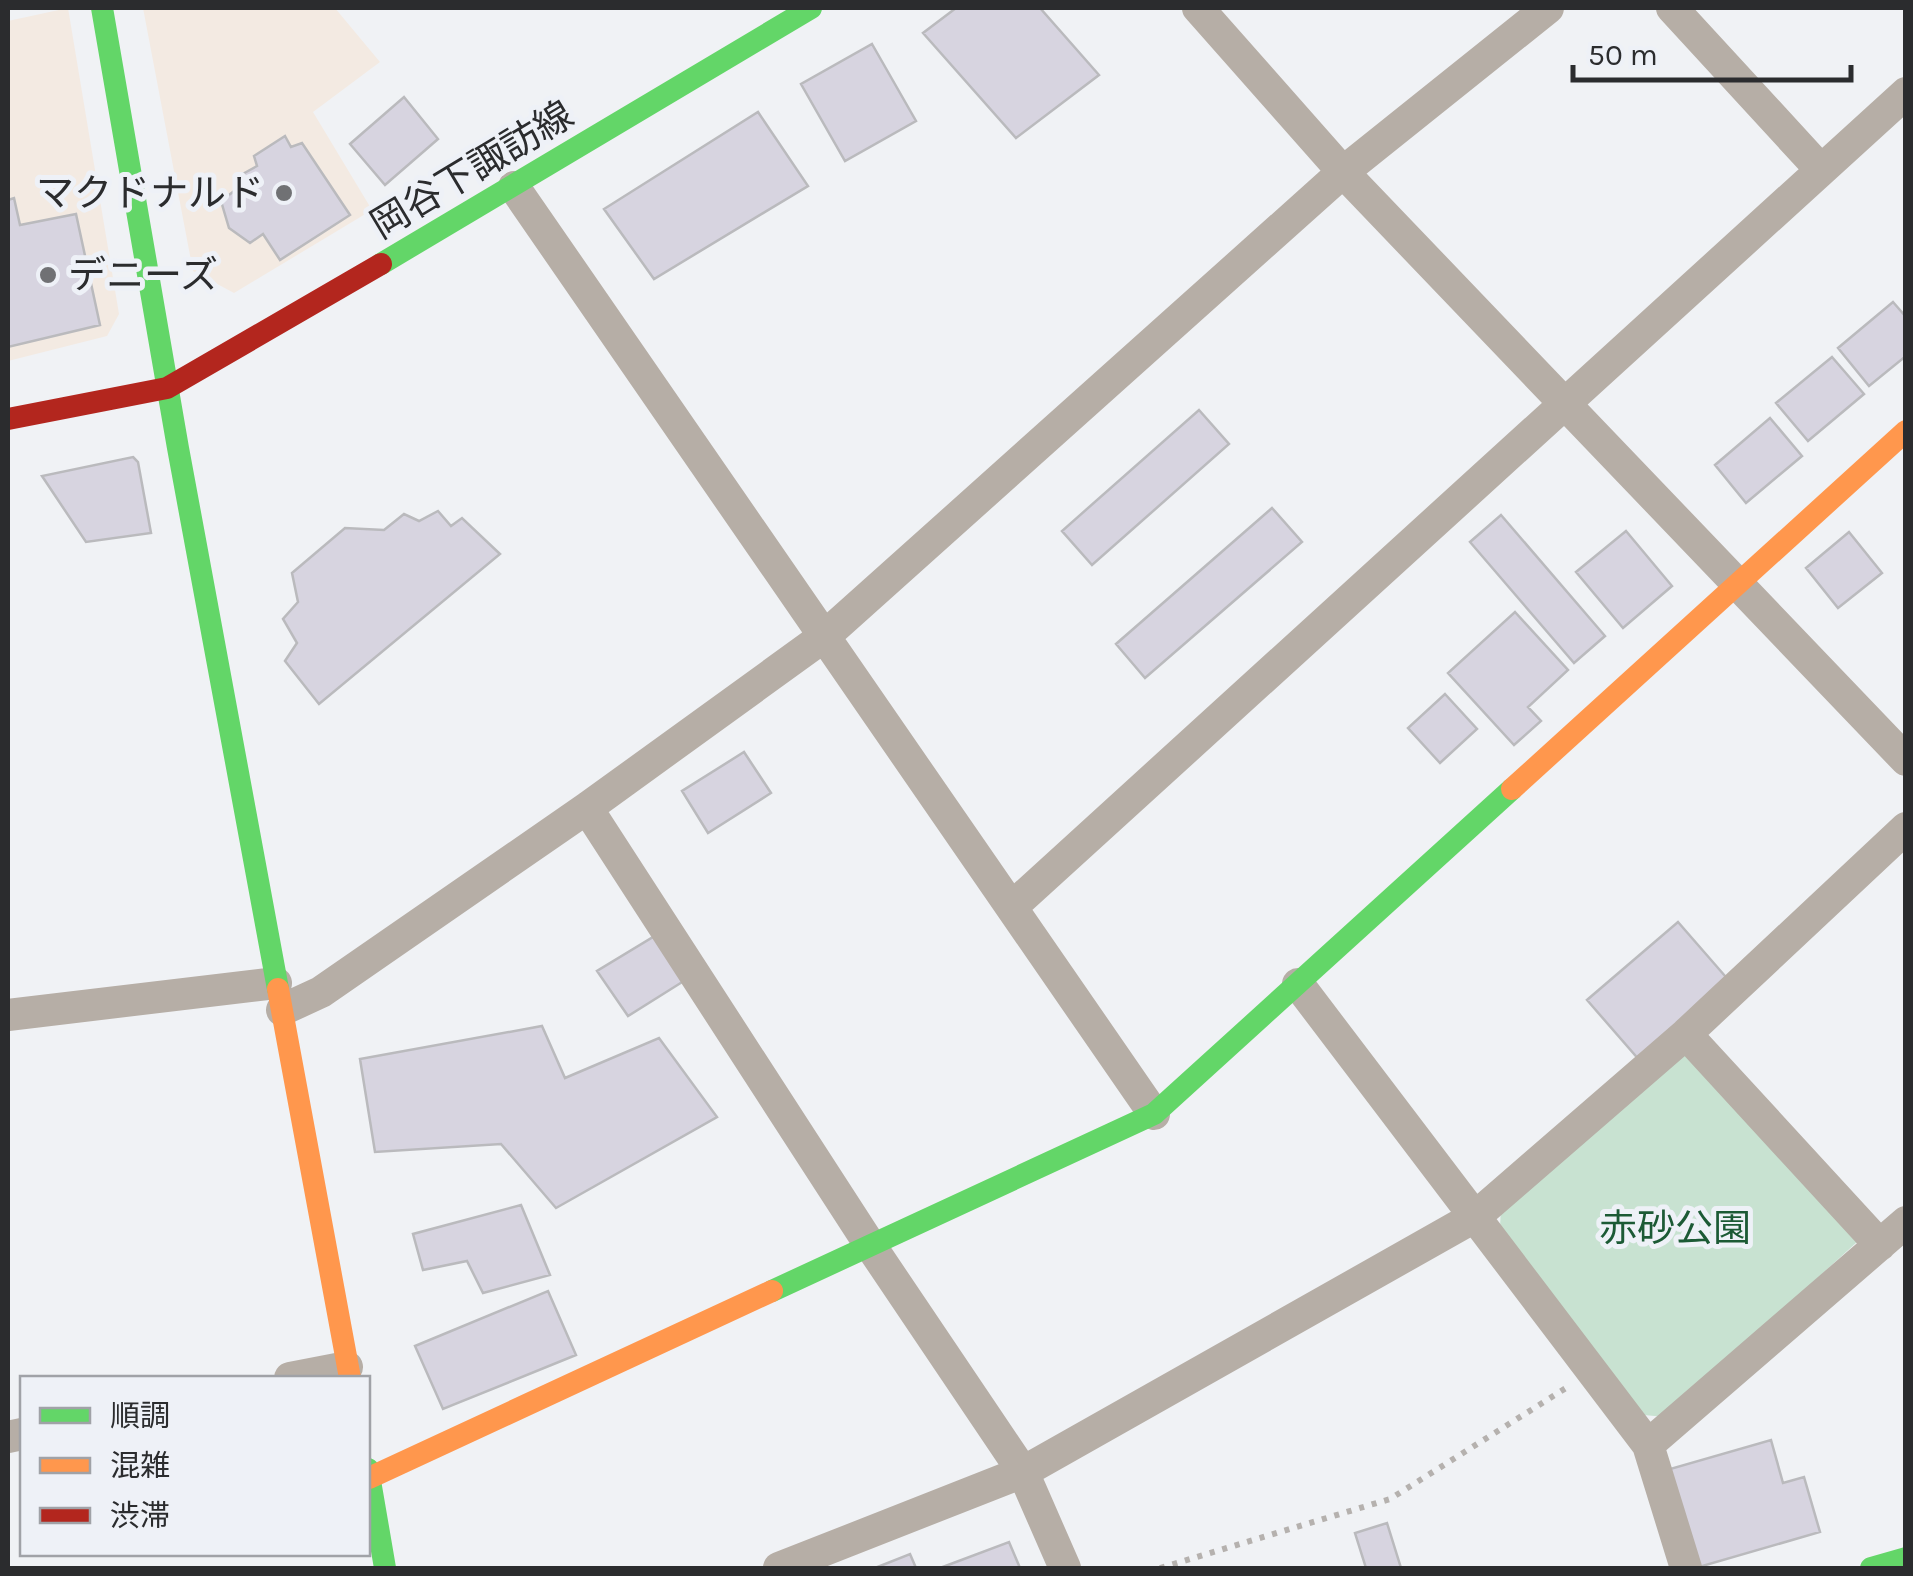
<svg xmlns="http://www.w3.org/2000/svg" width="1913" height="1576" font-family="Karla,'Noto Sans JP',sans-serif">
  <rect width="100%" height="100%" fill="#f0f2f5"/>
  <path fill="#f3eae2" d="M68 8 119 314 107 336 8 361V21Z
    M143 8H335L380 62 313 112 372 210 234 293 193 271Z"/>
  <path fill="#c8e2d1" d="M1681 1045 1857 1242 1665 1417 1644 1415 1500 1228 1501 1206Z"/>
  <path fill="#d7d4e0" stroke="#bababd" stroke-width="2.5" d="M956 8H1040L1099 75 1016 138 923 33Z
    M872 44 916 121 845 161 801 84Z
    M404 97 438 139 385 185 350 144Z
    M758 112 808 186 654 279 604 209Z
    M285 136 291 147 302 143 350 215 280 260 263 234 250 243 229 228 221 201 242 185 239 176 257 166 254 156Z
    M14 198 20 225 76 214 100 325 8 347V200Z
    M1893 302 1906 317V356L1869 386 1838 348Z
    M1832 357 1864 394 1808 441 1776 403Z
    M1199 410 1229 444 1092 565 1062 531Z
    M1770 418 1802 456 1746 503 1715 465Z
    M133 457 138 462 151 533 86 542 42 476Z
    M1272 508 1302 542 1145 678 1116 644Z
    M438 511 451 526 462 518 500 554 319 704 285 661 297 643 283 619 298 602 292 573 345 528 384 530 404 514 419 521Z
    M1501 515 1605 636 1574 663 1470 542Z
    M1626 531 1672 586 1623 628 1576 572Z
    M1849 532 1882 573 1838 608 1806 568Z
    M1515 612 1568 670 1528 707 1541 721 1514 745 1448 673Z
    M1445 694 1477 729 1440 763 1408 728Z
    M744 752 771 793 708 833 682 791Z
    M1678 922 1732 984 1641 1062 1587 1000Z
    M663 931 695 974 628 1016 597 971Z
    M542 1026 565 1078 659 1038 717 1117 556 1208 501 1144 375 1152 360 1059Z
    M521 1205 550 1275 483 1293 467 1261 423 1270 413 1234Z
    M548 1291 576 1355 443 1409 415 1346Z
    M1771 1440 1783 1483 1804 1477 1820 1532 1699 1567 1670 1469Z
    M1387 1523 1401 1568H1366L1355 1533Z
    M1009 1542 1020 1568H940Z
    M910 1554 916 1568H875Z"/>
  <g fill="none" stroke-linecap="round" stroke-linejoin="round">
    <path stroke="#b5b1ae" stroke-width="6" stroke-dasharray="5 8" stroke-linecap="butt" d="M1160 1568 1390 1499 1566 1388"/>
    <path stroke="#b6aea6" stroke-width="32" d="M1198 8 1343 172 1906 760
      M1672 8 1821 170
      M514 187 1154 1114
      M587 808 870 1245 1023 1472 1065 1568
      M1013 906 1906 93
      M1298 984 1648 1445 1906 1222
      M282 1010 321 992 587 808 826 635 1343 172 1548 8
      M8 1015 276 983
      M1686 1034 1880 1245
      M290 1378 347 1367
      M8 1437 22 1434
      M1648 1445 1686 1568
      M779 1568 1023 1472 1476 1216 1686 1034 1906 828"/>
    <path stroke="#63d668" stroke-width="22" d="M102 8 178 448 278 989
      M381 264 811 8
      M772 1291 1154 1114 1512 789
      M368 1469 385 1568
      M1871 1568 1906 1558"/>
    <path stroke="#ff974d" stroke-width="22" d="M1512 789 1906 431
      M278 989 350 1378
      M369 1478 772 1291"/>
    <path stroke="#b3261e" stroke-width="22" d="M8 419 167 388 381 264"/>
  </g>
  <g fill="#707174" stroke="#eef1f7" stroke-width="4">
    <circle cx="284" cy="193" r="10"/>
    <circle cx="48" cy="275" r="10"/>
  </g>
  <g text-anchor="middle" dominant-baseline="central" stroke-width="10" stroke-linejoin="round" paint-order="stroke">
    <g font-size="38" fill="#2b2c2e" stroke="#eef1f7">
      <text transform="translate(472 170) rotate(-31)">岡谷下諏訪線</text>
    </g>
    <g font-size="38" fill="#2b2c2e" stroke="#eef1f7" text-anchor="end">
      <text x="264" y="193">マクドナルド</text>
      <text x="68" y="275" text-anchor="start">デニーズ</text>
    </g>
    <g font-size="38" fill="#1c5a35" stroke="#eef1f7">
      <text x="1675" y="1228">赤砂公園</text>
    </g>
  </g>
  <rect width="1913" height="1576" fill="none" stroke="#2b2c2e" stroke-width="20"/>
  <rect x="20" y="1376" width="350" height="180" fill="#eef1f7" stroke="#a0a2a7" stroke-width="2.5"/>
  <rect x="40" y="1408" width="50" height="15" fill="#63d668" stroke="#a0a2a7" stroke-width="2.5"/>
  <text x="110" y="1426" font-size="30" fill="#2b2c2e">順調</text>
  <rect x="40" y="1458" width="50" height="15" fill="#ff974d" stroke="#a0a2a7" stroke-width="2.5"/>
  <text x="110" y="1476" font-size="30" fill="#2b2c2e">混雑</text>
  <rect x="40" y="1508" width="50" height="15" fill="#b3261e" stroke="#a0a2a7" stroke-width="2.5"/>
  <text x="110" y="1526" font-size="30" fill="#2b2c2e">渋滞</text>
  <path d="M1573 65v15h278v-15" fill="none" stroke="#2b2c2e" stroke-width="5"/>
  <text x="1588" y="65" font-size="30" fill="#2b2c2e" stroke="#eef1f7" stroke-width="8" paint-order="stroke">50 m</text>
</svg>
